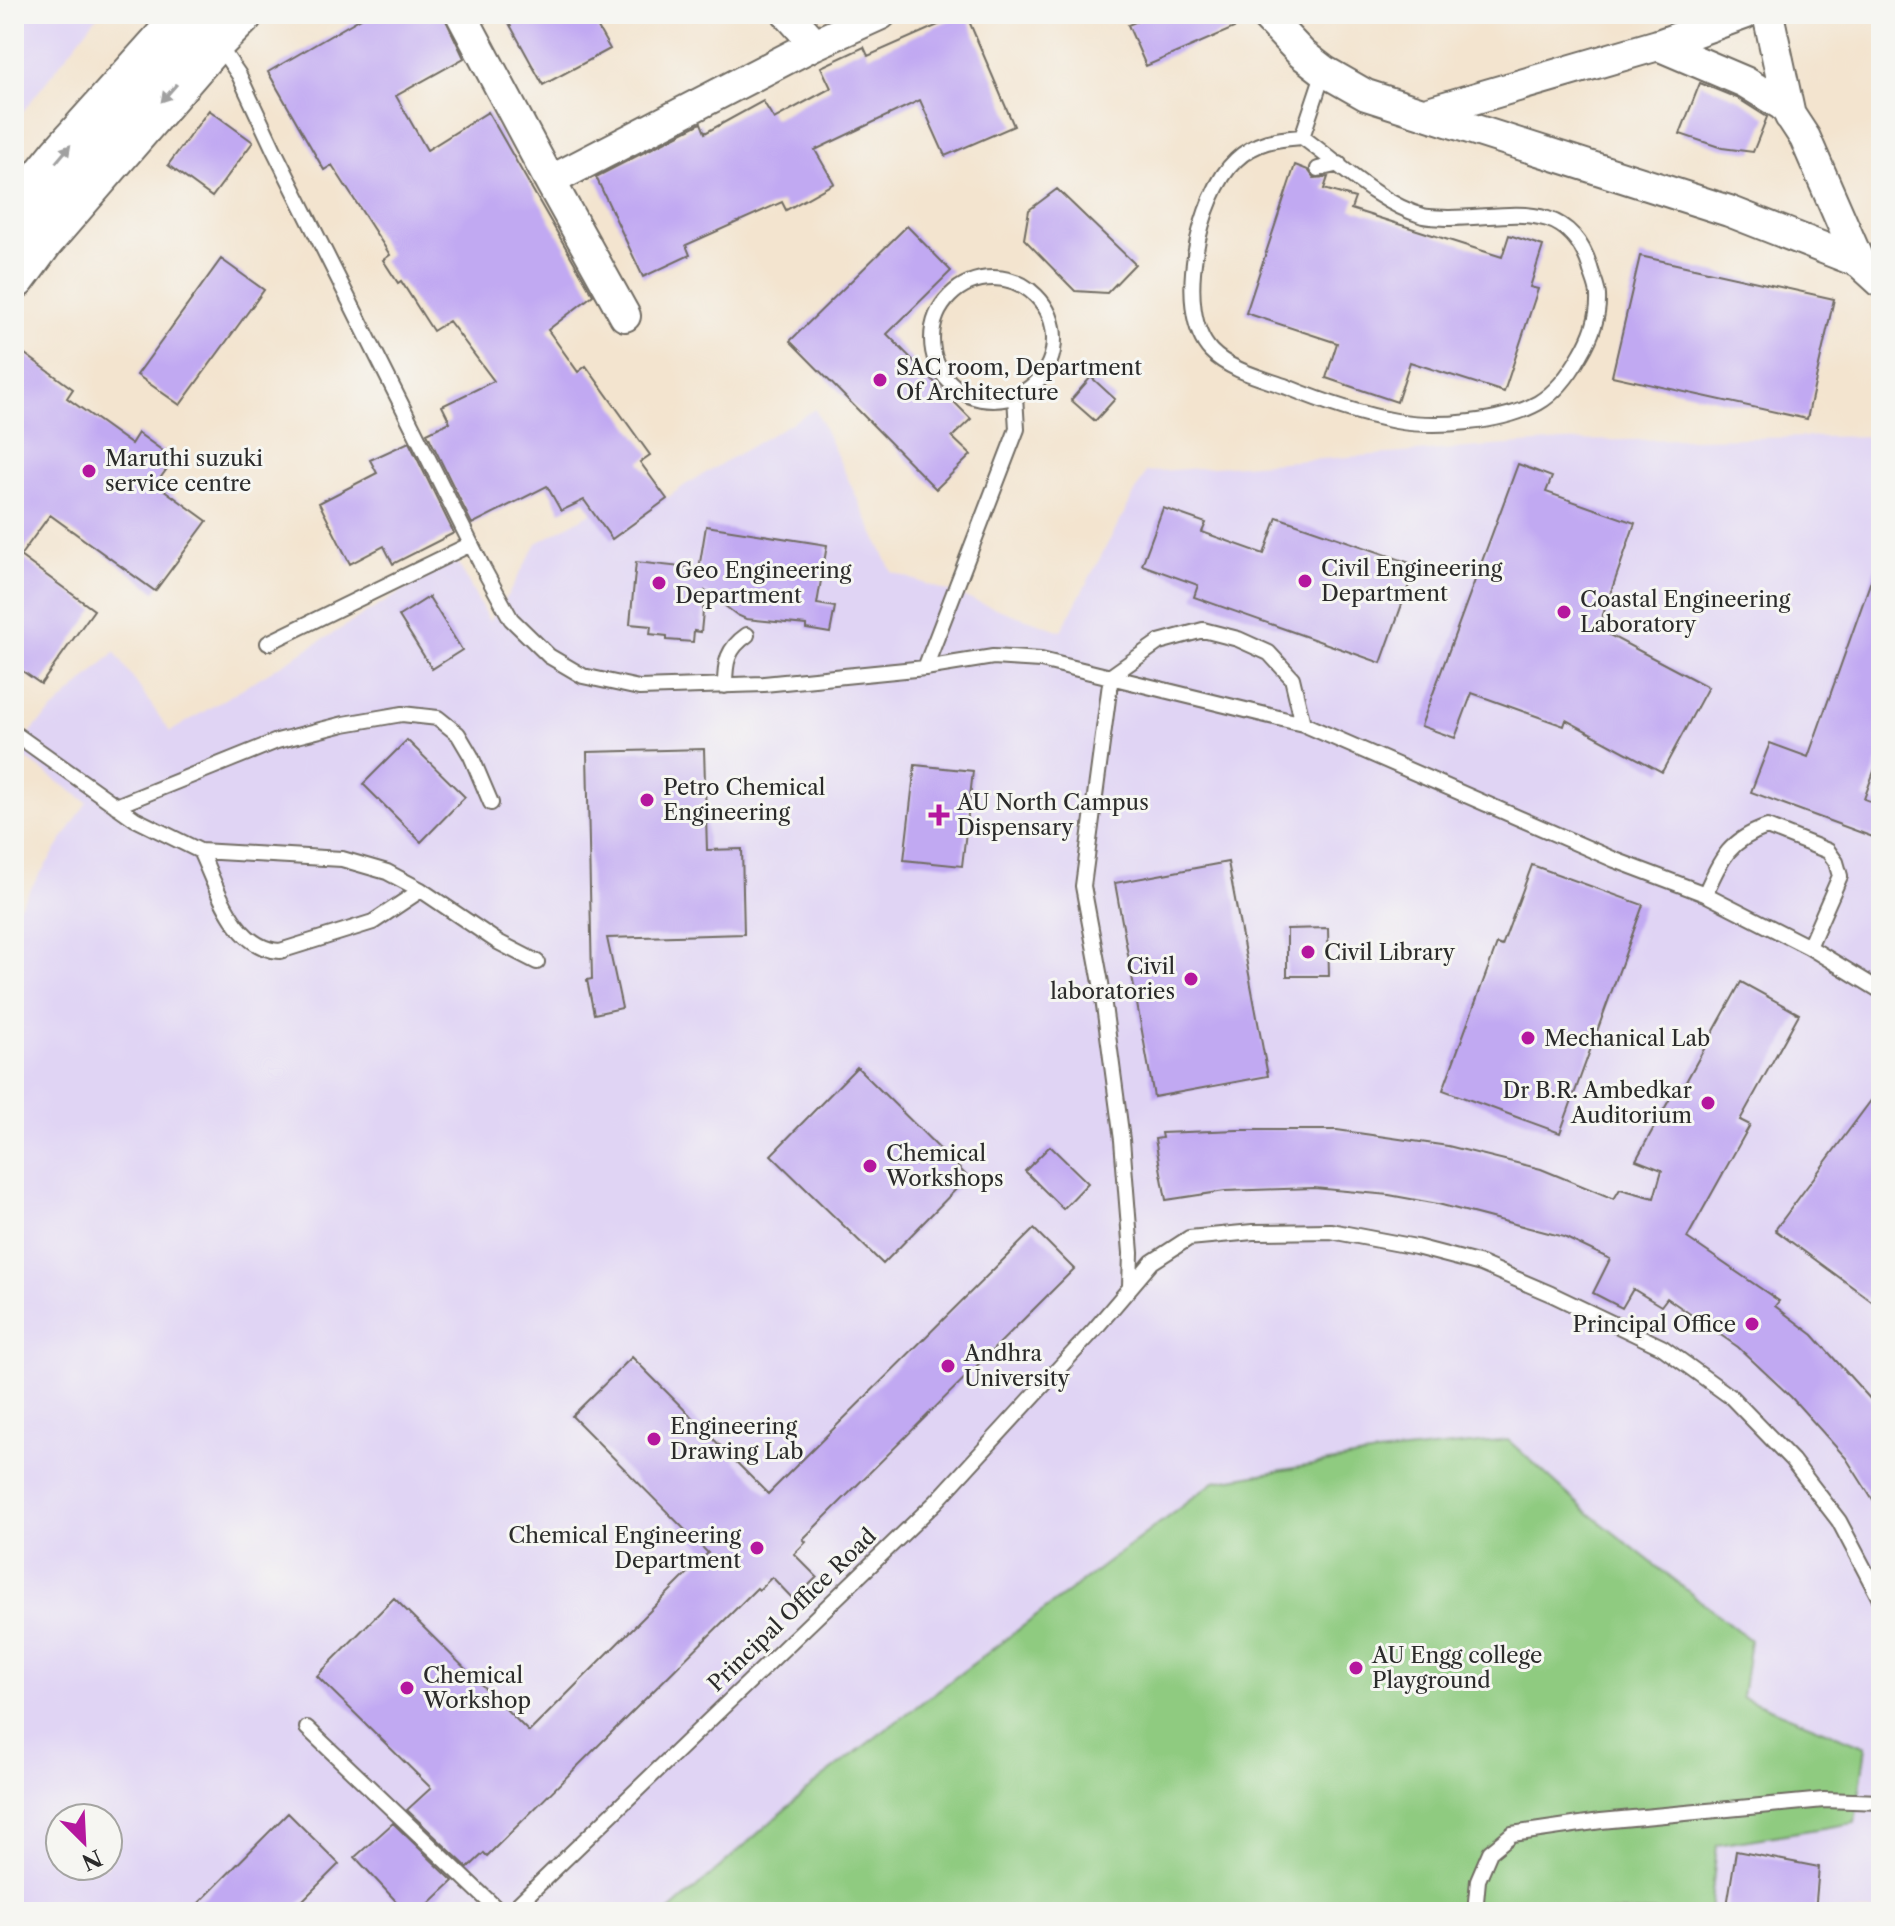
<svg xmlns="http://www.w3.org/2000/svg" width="1895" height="1926" font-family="'Libre Caslon Text',serif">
  <rect width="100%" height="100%" fill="#f6f6f2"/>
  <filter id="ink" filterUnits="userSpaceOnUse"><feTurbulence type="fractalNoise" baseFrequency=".0125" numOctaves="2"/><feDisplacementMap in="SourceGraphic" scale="16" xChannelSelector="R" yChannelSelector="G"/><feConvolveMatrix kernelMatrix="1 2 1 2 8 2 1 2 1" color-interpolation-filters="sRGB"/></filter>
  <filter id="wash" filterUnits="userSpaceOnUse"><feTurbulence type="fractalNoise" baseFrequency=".006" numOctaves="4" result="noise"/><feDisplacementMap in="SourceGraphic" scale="32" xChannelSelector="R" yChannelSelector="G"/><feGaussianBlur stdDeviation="1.8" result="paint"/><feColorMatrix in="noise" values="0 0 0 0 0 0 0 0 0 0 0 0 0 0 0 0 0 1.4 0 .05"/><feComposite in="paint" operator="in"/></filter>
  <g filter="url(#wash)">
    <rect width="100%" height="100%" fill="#f3e4cf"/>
    <path fill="#e0d4f4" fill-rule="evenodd" d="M14 14H99L14 123Z
      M815 409 892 572 1061 631 1146 472 1562 441 1881 436V1912H14V914L87 802 15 751 37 725 115 652 170 732 456 559 489 621 509 593 537 543 593 512 612 538 685 485ZM60 1818H108V1866H60Z"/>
    <path fill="#8fcb80" stroke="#5d7b56" stroke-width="2" d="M1508 1440 1585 1510 1750 1640 1742 1697 1866 1747 1855 1823 1717 1845 1710 1912H669L815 1783 1214 1482 1376 1454Z"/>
    <g id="blocks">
      <path fill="#c1a9f2" d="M368 14H443L464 58 396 96 427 150 488 112 593 295 548 330 578 372 586 366 650 455 640 462 667 499 612 539 584 500 561 511 547 486 472 524 427 433 450 422 442 406 494 381 449 321 433 331 401 281 398 283 383 260 390 255 332 165 324 170 268 72Z
        M504 14H590L610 49 543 85Z
        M963 14H966L1014 126 945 156 920 100 815 150 834 183 786 210 782 202 686 245 690 255 643 277 596 177 701 123 705 133 763 101 774 119 831 88 821 67 864 47 868 56Z
        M1154 14H1246L1248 22 1146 66 1128 25Z
        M1700 83 1737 98 1767 117 1753 152 1722 148 1680 134Z
        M209 110 253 142 212 197 168 165Z
        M1295 165 1308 170 1314 178 1328 177 1324 189 1355 198 1351 209 1502 257 1509 235 1543 246 1530 287 1538 289 1504 392 1410 362 1397 402 1326 378 1337 343 1246 313Z
        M1057 189 1135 264 1107 293 1075 291 1024 239 1029 210Z
        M907 226 951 271 887 334 971 419 952 437 971 455 936 489 790 341Z
        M1640 256 1834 299 1807 419 1612 376Z
        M221 259 264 290 180 405 137 375Z
        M14 346 73 389 67 398 131 444 138 433 174 459 156 484 207 521 155 591 50 515 20 556 94 610 41 684 14 665Z
        M1091 377 1115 399 1095 421 1071 400Z
        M409 442 454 533 393 564 384 546 350 564 319 503 377 473 370 460Z
        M1518 464 1552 477 1546 492 1635 523 1598 629 1708 687 1662 772 1566 720 1564 726 1472 693 1455 738 1421 726Z
        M1163 508 1206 523 1202 532 1264 554 1277 517 1416 565 1381 663 1194 597 1198 585 1142 565Z
        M706 526 827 545 817 604 835 607 830 633 806 629V625L746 619 737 615 705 591 701 632 694 631 693 642 667 640V636L650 634 651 626 630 624 636 562 699 569Z
        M1878 561 1881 562V752L1864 799 1881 805V840L1751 792 1770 743 1808 757Z
        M429 597 462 650 432 669 399 616Z
        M407 740 465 797 421 842 363 784Z
        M704 749 707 850 742 849 744 934 607 938 622 1008 594 1014 587 980 592 979 587 752Z
        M915 765 973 771 962 866 904 860Z
        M1228 862 1268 1076 1154 1097 1115 883Z
        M1532 865 1643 905 1560 1133 1443 1090 1497 944 1502 946Z
        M1328 928 1329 976H1287V929Z
        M1741 982 1799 1014 1740 1120 1750 1125 1687 1238 1779 1301 1775 1306 1813 1335 1881 1411V1513L1846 1458 1791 1397 1738 1347 1667 1298 1661 1306 1633 1289 1622 1308 1593 1293 1610 1259 1564 1237 1438 1204 1389 1195 1314 1188 1225 1191 1166 1200 1155 1139 1162 1138 1161 1133 1238 1130H1337L1448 1146 1541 1169 1614 1199 1620 1189 1654 1198 1662 1170 1636 1160 1678 1084 1683 1087Z
        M857 1067 968 1177 883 1264 771 1155Z
        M1881 1087V1308L1775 1230Z
        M1050 1146 1088 1183 1063 1209 1025 1171Z
        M1034 1229 1074 1269 803 1539 806 1542 794 1554 817 1577 794 1600 772 1577 759 1590 757 1588 487 1856 484 1853 468 1868 407 1810 431 1788 317 1676 394 1598 529 1732 708 1553 572 1416 632 1357 768 1494Z
        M288 1813 339 1864 291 1912H190Z
        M393 1823 453 1881 420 1912H406L355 1857Z
        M1736 1851 1819 1867 1815 1912H1726Z"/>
    </g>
  </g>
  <g filter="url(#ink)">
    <use href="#blocks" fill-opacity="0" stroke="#716c64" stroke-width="2"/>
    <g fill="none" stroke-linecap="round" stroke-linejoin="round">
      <defs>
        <path id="service" d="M217 43 239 75 274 150 484 570 511 619 549 656 583 676 639 688 764 684 925 668 993 657 1041 660 1303 724 1615 860 1705 894 1809 947 1881 991
          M1302 137C1276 139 1256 141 1236 160 1199 194 1173 311 1211 351 1229 370 1262 378 1287 387 1321 401 1359 414 1396 421 1436 428 1502 423 1538 403 1557 392 1571 372 1581 354 1591 337 1599 316 1598 296 1598 287 1592 276 1590 267 1567 194 1504 219 1447 218 1439 217 1431 218 1423 216 1377 202 1341 165 1302 137L1324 71
          M1318 169 1339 164
          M932 339a61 61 0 1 1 122 0a61 61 0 1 1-122 0Z
          M268 643 471 544
          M925 668 1017 429 1015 396
          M725 686C725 662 727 649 747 635
          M14 733 135 819 200 851 342 859 387 872 421 890 498 942 537 962
          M116 806 277 741 344 724 402 714 438 718 458 734 471 756 491 803
          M200 851C217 887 234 949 280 951L373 922 421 890
          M1705 894C1721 859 1729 840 1767 827L1828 851 1836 862 1840 876 1809 947
          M1130 1286 1131 1253 1122 1140 1101 983 1083 886 1111 676 1159 642 1203 630 1238 639 1269 653 1292 678 1303 724
          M307 1728 500 1912
          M510 1912 936 1502 1094 1330 1152 1262 1189 1238 1253 1232 1331 1231 1416 1247 1481 1264 1551 1294 1662 1347 1731 1397 1792 1460 1839 1521 1881 1601
          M1475 1912 1478 1880 1490 1852 1512 1834 1601 1821 1824 1800 1881 1802"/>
        <path id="minor" d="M461 14 550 181 815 44 881 14
          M788 14 815 44
          M1264 14 1302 54 1324 71 1366 95 1729 211 1859 262 1881 282
          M1768 14 1790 116
          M1658 45 1744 14
          M1425 113 1658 45 1745 82 1784 106 1805 138 1859 262
          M550 181 625 316"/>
        <path id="primary" d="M14 215 61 157 189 14
          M14 277 42 239 214 40 240 14"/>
      </defs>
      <use href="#service" stroke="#716c64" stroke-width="18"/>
      <use href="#minor" stroke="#716c64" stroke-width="34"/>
      <use href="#primary" stroke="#716c64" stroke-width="48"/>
      <use href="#service" stroke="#fff" stroke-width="14"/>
      <use href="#minor" stroke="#fff" stroke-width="30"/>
      <use href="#primary" stroke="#fff" stroke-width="44"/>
    </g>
    <defs><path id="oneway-solid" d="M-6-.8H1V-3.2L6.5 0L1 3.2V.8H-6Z" transform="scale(2)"/></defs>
    <g fill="#a0a0a0">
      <use href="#oneway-solid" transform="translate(169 93) rotate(131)"/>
      <use href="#oneway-solid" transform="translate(63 154) rotate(-50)"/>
    </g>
  </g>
  <g fill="#b5179e" stroke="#f6f6f2" stroke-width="3">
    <circle cx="880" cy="380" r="8"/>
    <circle cx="89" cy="471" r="8"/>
    <circle cx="1305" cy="581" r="8"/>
    <circle cx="659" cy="583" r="8"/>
    <circle cx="1564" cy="612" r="8"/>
    <circle cx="647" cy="800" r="8"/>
    <path d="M935 803h8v8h8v8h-8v8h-8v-8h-8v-8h8z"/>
    <circle cx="1308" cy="952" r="8"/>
    <circle cx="1191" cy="979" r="8"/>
    <circle cx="1528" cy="1038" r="8"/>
    <circle cx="1708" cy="1103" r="8"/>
    <circle cx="870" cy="1166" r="8"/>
    <circle cx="1752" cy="1324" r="8"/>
    <circle cx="948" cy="1366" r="8"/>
    <circle cx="654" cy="1439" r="8"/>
    <circle cx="757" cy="1548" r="8"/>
    <circle cx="1356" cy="1668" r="8"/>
    <circle cx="407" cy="1688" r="8"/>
  </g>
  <g text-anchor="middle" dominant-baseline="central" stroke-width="6" stroke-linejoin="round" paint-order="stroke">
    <g font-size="22" fill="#2b2b2b" stroke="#f6f6f2" text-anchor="start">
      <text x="896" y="367">SAC room, Department<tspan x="896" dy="25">Of Architecture</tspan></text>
      <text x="105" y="458">Maruthi suzuki<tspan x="105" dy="25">service centre</tspan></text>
      <text x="1321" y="568">Civil Engineering<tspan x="1321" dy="25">Department</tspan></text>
      <text x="675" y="570">Geo Engineering<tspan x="675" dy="25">Department</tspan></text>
      <text x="1580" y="599">Coastal Engineering<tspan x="1580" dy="25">Laboratory</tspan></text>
      <text x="663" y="787">Petro Chemical<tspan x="663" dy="25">Engineering</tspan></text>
      <text x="957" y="802">AU North Campus<tspan x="957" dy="25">Dispensary</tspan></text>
      <text x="1324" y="952">Civil Library</text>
      <text x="1175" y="966" text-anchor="end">Civil<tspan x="1175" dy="25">laboratories</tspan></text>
      <text x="1544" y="1038">Mechanical Lab</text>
      <text x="1692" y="1090" text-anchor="end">Dr B.R. Ambedkar<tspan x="1692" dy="25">Auditorium</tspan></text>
      <text x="886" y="1153">Chemical<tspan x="886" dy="25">Workshops</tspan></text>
      <text x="1736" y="1324" text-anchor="end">Principal Office</text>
      <text x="964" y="1353">Andhra<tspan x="964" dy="25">University</tspan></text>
      <text x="670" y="1426">Engineering<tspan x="670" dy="25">Drawing Lab</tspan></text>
      <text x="741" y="1535" text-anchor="end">Chemical Engineering<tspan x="741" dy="25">Department</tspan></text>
      <text x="1372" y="1655">AU Engg college<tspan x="1372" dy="25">Playground</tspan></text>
      <text x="423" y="1675">Chemical<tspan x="423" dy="25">Workshop</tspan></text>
    </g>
    <g font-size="22" fill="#2b2b2b" stroke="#f6f6f2">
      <text transform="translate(792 1610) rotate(-44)">Principal Office Road</text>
    </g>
  </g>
  <rect width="1895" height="1926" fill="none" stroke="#f6f6f2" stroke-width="48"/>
  <g transform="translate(84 1842) rotate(156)"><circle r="38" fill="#f6f6f2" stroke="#a5a5a2" stroke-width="2"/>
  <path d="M0-6L14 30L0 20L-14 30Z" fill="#b5179e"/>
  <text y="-12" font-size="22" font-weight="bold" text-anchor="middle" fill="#2b2b2b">N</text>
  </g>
</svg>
